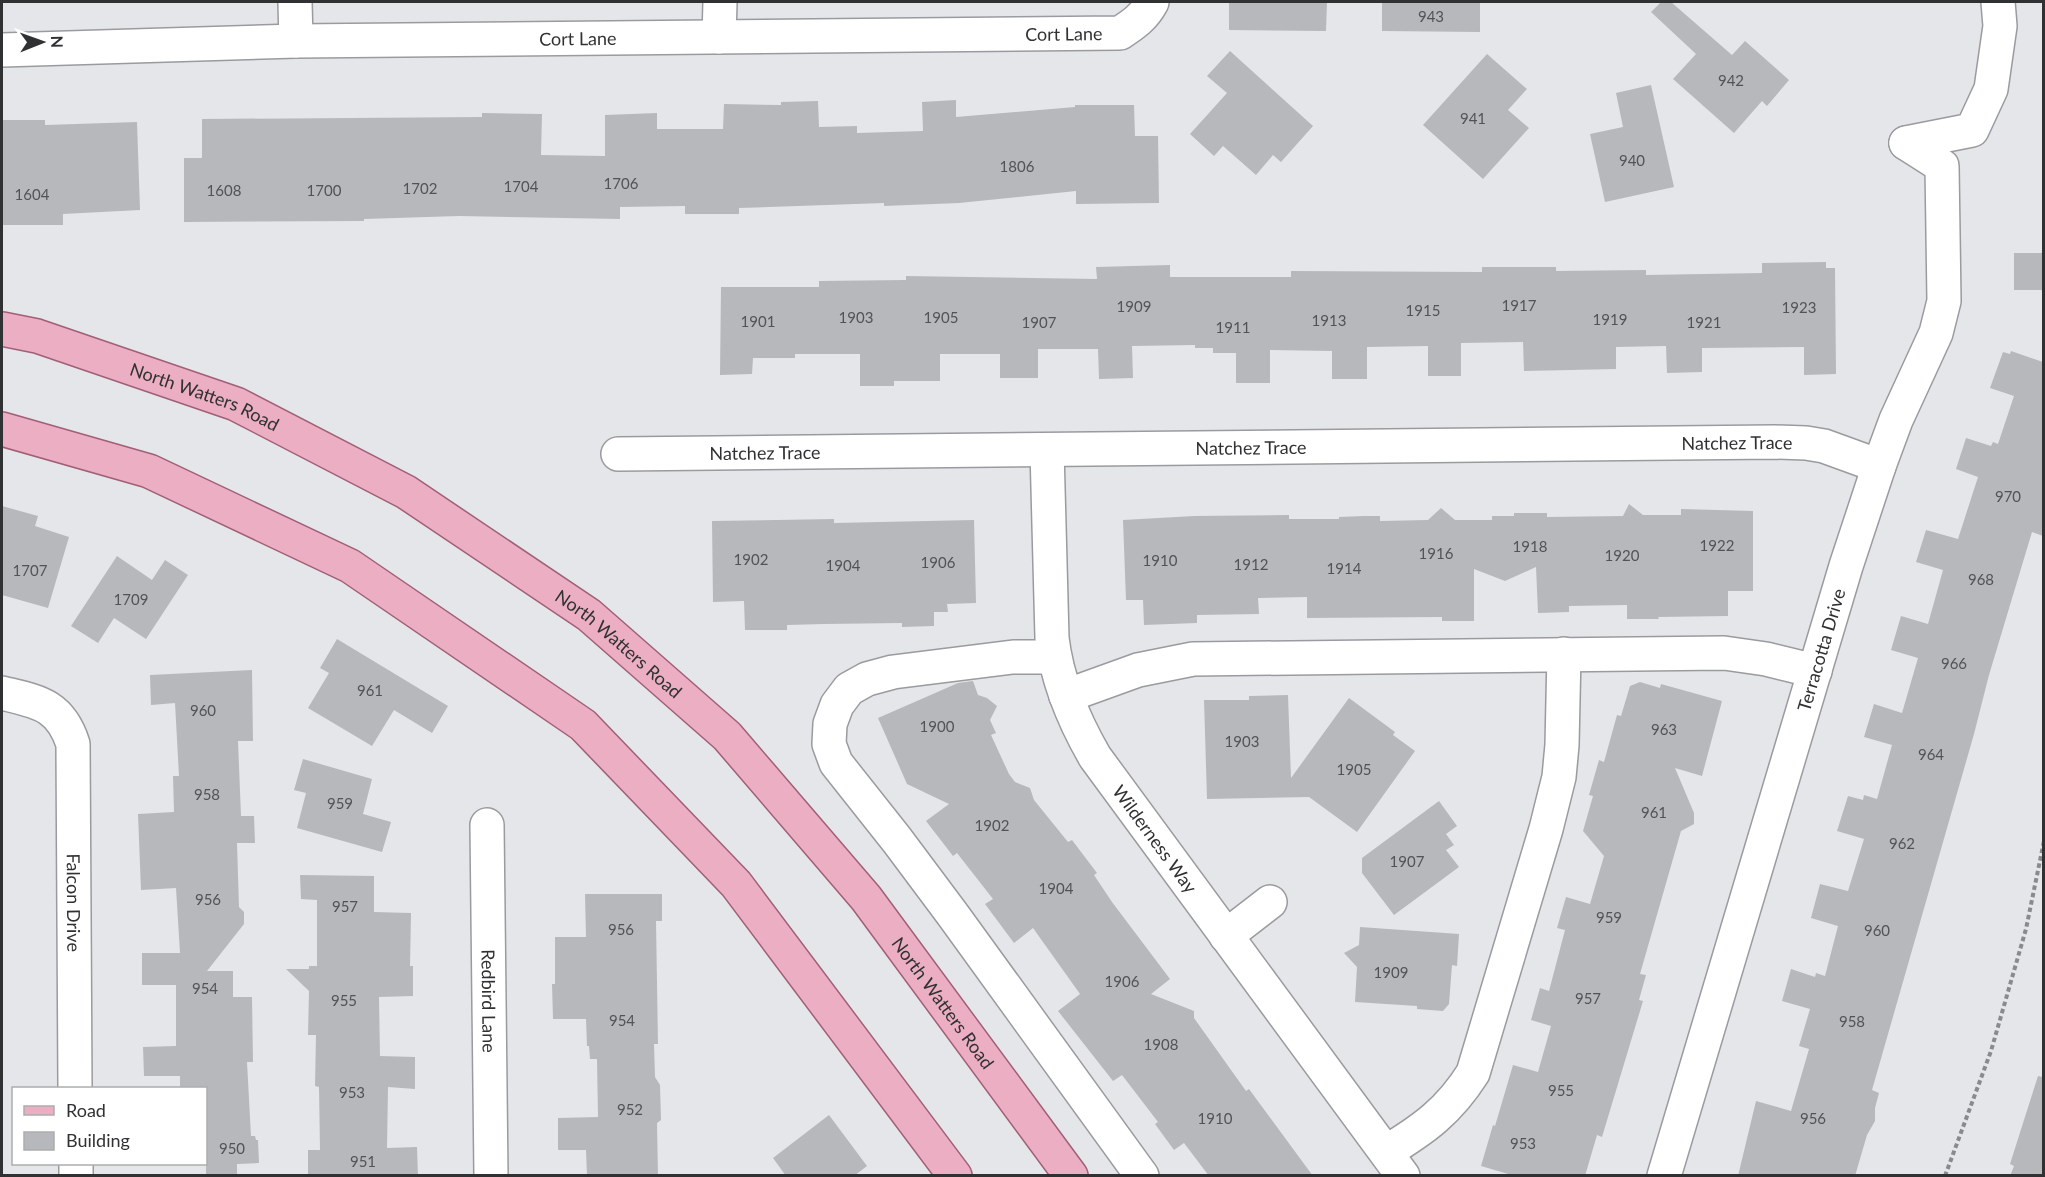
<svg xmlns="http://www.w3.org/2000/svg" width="2045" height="1177" font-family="Lato,sans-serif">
  <rect width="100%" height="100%" fill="#e5e6ea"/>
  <path fill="#b7b8bc" d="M1229 2H1327L1326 31 1229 30Z
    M1382 2H1480V32L1382 31Z
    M1661 2H1671L1732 55 1745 41 1789 80 1767 106 1762 101 1734 133 1673 79 1696 54 1651 12Z
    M1230 51 1313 126 1281 162 1273 155 1256 175 1223 146 1214 156 1190 134 1227 93 1207 76Z
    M1487 54 1527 89 1508 110 1529 128 1483 179 1423 125Z
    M1651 85 1674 187 1605 202 1590 134 1623 127 1616 93Z
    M956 100V117L1075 107V105H1134L1135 136H1158L1159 203 1076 204V191L959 203 884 206V203L739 208V214H685V206L620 207V219L459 216 364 219V221L184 222V158H202V119L482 117V113L542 114 541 155 605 156V115L657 113V129H723L724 104 781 105V102L818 101 819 127 857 126V133L923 131 922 102Z
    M2 120H45V125L137 122 140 210 63 214V225H2Z
    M2014 253H2043V290H2014Z
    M1826 262V268H1835L1836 374 1804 375V347L1702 348V372L1667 373 1666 346 1616 347V369L1524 371 1523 342 1461 343V376H1428V346L1367 347V379H1332V351L1270 350V383H1236V353H1213V348H1195V345L1132 346 1133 378 1099 379 1098 349H1038V378H1000V354H940V381H894V386H860V354H795V358H753L752 374 720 375 721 287H819V281L906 280V276L1097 279 1096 267 1170 265V277H1291V271L1482 272V267H1556V271L1646 270V275L1762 273V263Z
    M2011 351 2043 362V536L2032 532 1989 675 1974 734 1872 1090 1879 1093 1875 1108V1121L1867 1135 1855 1176H1738L1756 1101 1791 1111 1809 1049 1799 1046 1810 1009 1782 1001 1791 969 1815 977 1816 973 1825 976 1838 926 1811 918 1820 884 1848 891 1864 839 1837 831 1848 796 1863 800 1864 795 1877 799 1892 745 1864 737 1874 704 1902 713 1918 658 1891 650 1901 616 1928 624 1943 570 1916 562 1926 530 1958 539 1978 477 1956 469 1966 438 1991 446 1993 442 1998 444 2014 396 1990 388 2003 352 2010 354Z
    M1629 504 1643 515H1681V509L1753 511V591H1728V616L1658 617 1659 619H1627V605L1569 606V612L1538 613 1536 567 1505 581 1474 569V621H1442V617L1307 618V597L1258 598 1259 614 1197 615V623L1144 625 1143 600H1126L1123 520 1194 516 1289 515V519H1339V517L1364 516H1380V521L1428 520 1441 508 1455 520H1492V516H1514V513H1547V517L1623 516Z
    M2 506 38 516 35 526 69 537 48 608 2 595Z
    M834 519V523L974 520 976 603 947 604 948 612H934V626L902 627V623L824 624 787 625V630H745L744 601 713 602 712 521Z
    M117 556 152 580 165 560 188 575 146 639 114 618 98 643 71 626Z
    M337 639 448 706 432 733 394 710 372 746 308 708 329 673 320 668Z
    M252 670 253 741H238L241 816H254L255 843H237L239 907 244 912V924L207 971H233V997H252L253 1062H247L251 1136H255L256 1140H258L259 1163 237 1164V1176H206V1089H180V1076H144L143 1047 176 1046V985H142V953H180L176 888 141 890 138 814 174 812 173 776H179L175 703 151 705 150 675Z
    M973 681 978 695 987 698 997 706 990 720 996 733 991 735 1009 774 1015 782 1030 788 1034 800 1068 842 1072 840 1097 873 1094 875 1112 902 1170 979 1151 994 1194 1011V1018L1246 1091 1249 1089 1313 1176H1209L1184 1143 1174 1150 1155 1124 1158 1122 1122 1075 1113 1081 1058 1011 1080 994 1033 928 1014 943 985 904 993 899 957 853 953 856 926 821 949 804 907 784 878 718 958 683Z
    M1640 682 1660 688 1661 684 1722 701 1702 776 1675 768 1694 813V824L1681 831 1640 974 1646 975 1639 1000 1643 1001 1602 1137 1597 1135 1585 1176H1515L1481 1166 1493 1125 1495 1126 1513 1065 1538 1072 1551 1026 1531 1020 1540 988 1549 991 1565 930 1557 928 1566 897 1590 904 1604 856 1583 831 1593 796 1589 795 1599 760 1604 762 1617 715 1621 716 1630 686Z
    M1288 695 1291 778 1349 698 1395 732 1393 735 1415 751 1357 832 1309 797 1207 799 1204 700H1249V696Z
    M303 759 372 779 363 814 391 822 382 852 297 828 306 793 294 790Z
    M1439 801 1457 826 1446 834 1454 845 1446 850 1459 867 1394 915 1362 873V858Z
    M300 875 374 876V912L411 913 410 966H413V996L379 997 380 1056 415 1057V1089L388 1087 387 1148 417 1147 418 1176H308V1150H320L319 1087 315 1086 316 1035H308L309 991 286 969H309V966H317V900L301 899Z
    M585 894H662V921H656L658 1044H654L655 1077 660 1085 661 1120 657 1123 658 1176H587L586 1150H558V1118L598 1117 597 1059H590L589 1046H587L586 1019H553L552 984H555V937H586Z
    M1360 927 1459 934 1457 966 1452 965 1449 1004 1443 1011 1417 1009V1006L1355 1002 1357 967 1344 953 1359 945Z
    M2038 1076 2043 1077V1176H2010L2014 1166 2010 1164Z
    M829 1115 867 1166 854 1176H786L773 1158Z"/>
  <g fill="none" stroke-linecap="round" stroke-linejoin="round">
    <defs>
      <g id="minor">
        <path d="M295 2 296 41"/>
        <path d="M719 37 720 2"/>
        <path id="s1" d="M2 50 296 41 1120 33C1134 24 1144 17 1152 2"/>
        <path d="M1906 143 1972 130 1991 89 2000 26 1998 2"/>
        <path id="s2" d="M1047 450 1052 638C1057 681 1073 719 1095 757L1403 1176"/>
        <path id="s3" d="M618 454 1775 442 1806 443 1824 446 1879 466"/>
        <path d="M1054 657H1013L893 672 867 679 849 689 837 705 830 724 829 744 836 763 897 840 953 915 1142 1176"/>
        <path id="s4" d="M2 693C38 702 60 704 73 744L75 1088"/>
        <path d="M1066 696 1138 670 1193 659 1724 653 1766 659 1815 671"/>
        <path id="s5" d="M487 825 491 1176"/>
        <path d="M1226 936 1270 902"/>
        <path d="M1386 1152C1424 1129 1449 1111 1473 1073L1546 829 1559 777 1562 745 1564 654"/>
        <path d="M76 1164V1176"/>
        <path id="s6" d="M1664 1176 1846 566 1879 466 1896 420 1936 333 1944 301 1942 166 1906 143"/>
      </g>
      <g id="major">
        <path id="s7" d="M2 329 37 336 236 404 406 492 589 615 727 736 866 898 1071 1176"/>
        <path d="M2 429 149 471 350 566 583 725 736 884 955 1176"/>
      </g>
    </defs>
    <use href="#minor" stroke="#9a9b9f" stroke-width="36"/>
    <use href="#major" stroke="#a15f76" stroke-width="36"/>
    <path stroke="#898a8d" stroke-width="4" stroke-dasharray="4.5 3" stroke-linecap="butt" d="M1945 1176 1991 1051 2026 929 2044 841"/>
    <use href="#minor" stroke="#fff" stroke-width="33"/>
    <use href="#major" stroke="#ebaec2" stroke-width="33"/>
  </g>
  <g text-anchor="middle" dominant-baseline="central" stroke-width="5" stroke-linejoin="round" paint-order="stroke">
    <g font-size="15" fill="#525354">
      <text x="1431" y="16">943</text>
      <text x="1731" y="80">942</text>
      <text x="1473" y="118">941</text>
      <text x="1632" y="160">940</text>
      <text x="1017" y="166">1806</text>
      <text x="621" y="183">1706</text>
      <text x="521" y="186">1704</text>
      <text x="420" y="188">1702</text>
      <text x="224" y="190">1608</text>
      <text x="324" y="190">1700</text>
      <text x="32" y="194">1604</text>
      <text x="1519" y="305">1917</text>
      <text x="1134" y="306">1909</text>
      <text x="1799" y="307">1923</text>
      <text x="1423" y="310">1915</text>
      <text x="856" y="317">1903</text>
      <text x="941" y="317">1905</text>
      <text x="1610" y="319">1919</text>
      <text x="1329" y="320">1913</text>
      <text x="758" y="321">1901</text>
      <text x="1039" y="322">1907</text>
      <text x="1704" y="322">1921</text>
      <text x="1233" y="327">1911</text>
      <text x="2008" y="496">970</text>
      <text x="1717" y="545">1922</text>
      <text x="1530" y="546">1918</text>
      <text x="1436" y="553">1916</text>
      <text x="1622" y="555">1920</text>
      <text x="751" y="559">1902</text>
      <text x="1160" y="560">1910</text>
      <text x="938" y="562">1906</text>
      <text x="1251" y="564">1912</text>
      <text x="843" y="565">1904</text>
      <text x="1344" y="568">1914</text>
      <text x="30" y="570">1707</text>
      <text x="1981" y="579">968</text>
      <text x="131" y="599">1709</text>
      <text x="1954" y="663">966</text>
      <text x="370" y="690">961</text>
      <text x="203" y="710">960</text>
      <text x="937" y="726">1900</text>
      <text x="1664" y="729">963</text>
      <text x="1242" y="741">1903</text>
      <text x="1931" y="754">964</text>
      <text x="1354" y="769">1905</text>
      <text x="207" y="794">958</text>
      <text x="340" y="803">959</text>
      <text x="1654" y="812">961</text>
      <text x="992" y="825">1902</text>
      <text x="1902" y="843">962</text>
      <text x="1407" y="861">1907</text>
      <text x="1056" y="888">1904</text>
      <text x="208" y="899">956</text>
      <text x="345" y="906">957</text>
      <text x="1609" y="917">959</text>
      <text x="621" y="929">956</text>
      <text x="1877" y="930">960</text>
      <text x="1391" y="972">1909</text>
      <text x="1122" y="981">1906</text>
      <text x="205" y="988">954</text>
      <text x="1588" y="998">957</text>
      <text x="344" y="1000">955</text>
      <text x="622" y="1020">954</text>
      <text x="1852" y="1021">958</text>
      <text x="1161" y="1044">1908</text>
      <text x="1561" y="1090">955</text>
      <text x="352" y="1092">953</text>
      <text x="630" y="1109">952</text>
      <text x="1215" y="1118">1910</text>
      <text x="1813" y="1118">956</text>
      <text x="1523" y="1143">953</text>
      <text x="232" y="1148">950</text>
      <text x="363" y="1161">951</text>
    </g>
    <g font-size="18" fill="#303132" stroke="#fff">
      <text stroke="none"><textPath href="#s1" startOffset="1062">Cort Lane</textPath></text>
      <text stroke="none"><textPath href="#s1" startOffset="576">Cort Lane</textPath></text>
      <text stroke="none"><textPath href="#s7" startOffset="214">North Watters Road</textPath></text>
      <text stroke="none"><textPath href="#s3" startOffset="1119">Natchez Trace</textPath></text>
      <text stroke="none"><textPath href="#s3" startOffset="633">Natchez Trace</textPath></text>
      <text stroke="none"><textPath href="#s3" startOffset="147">Natchez Trace</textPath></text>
      <text stroke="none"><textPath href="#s7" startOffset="699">North Watters Road</textPath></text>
      <text stroke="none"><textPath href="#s6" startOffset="549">Terracotta Drive</textPath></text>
      <text stroke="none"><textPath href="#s2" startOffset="417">Wilderness Way</textPath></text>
      <text stroke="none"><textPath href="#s4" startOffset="252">Falcon Drive</textPath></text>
      <text stroke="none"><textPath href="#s5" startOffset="176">Redbird Lane</textPath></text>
      <text stroke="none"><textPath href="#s7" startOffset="1185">North Watters Road</textPath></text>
    </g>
  </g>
  <rect width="2045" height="1177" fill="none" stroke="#303132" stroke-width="6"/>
  <rect x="12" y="1087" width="195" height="78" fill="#ffffff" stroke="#acadad" stroke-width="1.5"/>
  <rect x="24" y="1106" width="30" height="9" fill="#ebaec2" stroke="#acadad" stroke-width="1.5"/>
  <text x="66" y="1117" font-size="18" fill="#303132">Road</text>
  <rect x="24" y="1132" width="30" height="18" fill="#b7b8bc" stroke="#acadad" stroke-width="1.5"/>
  <text x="66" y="1147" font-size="18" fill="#303132">Building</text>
  <g transform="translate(42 42) rotate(89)" stroke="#ffffff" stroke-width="4.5" paint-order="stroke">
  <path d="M0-4.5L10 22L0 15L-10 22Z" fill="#303132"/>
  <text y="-9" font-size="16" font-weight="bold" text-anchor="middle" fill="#303132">N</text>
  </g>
</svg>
